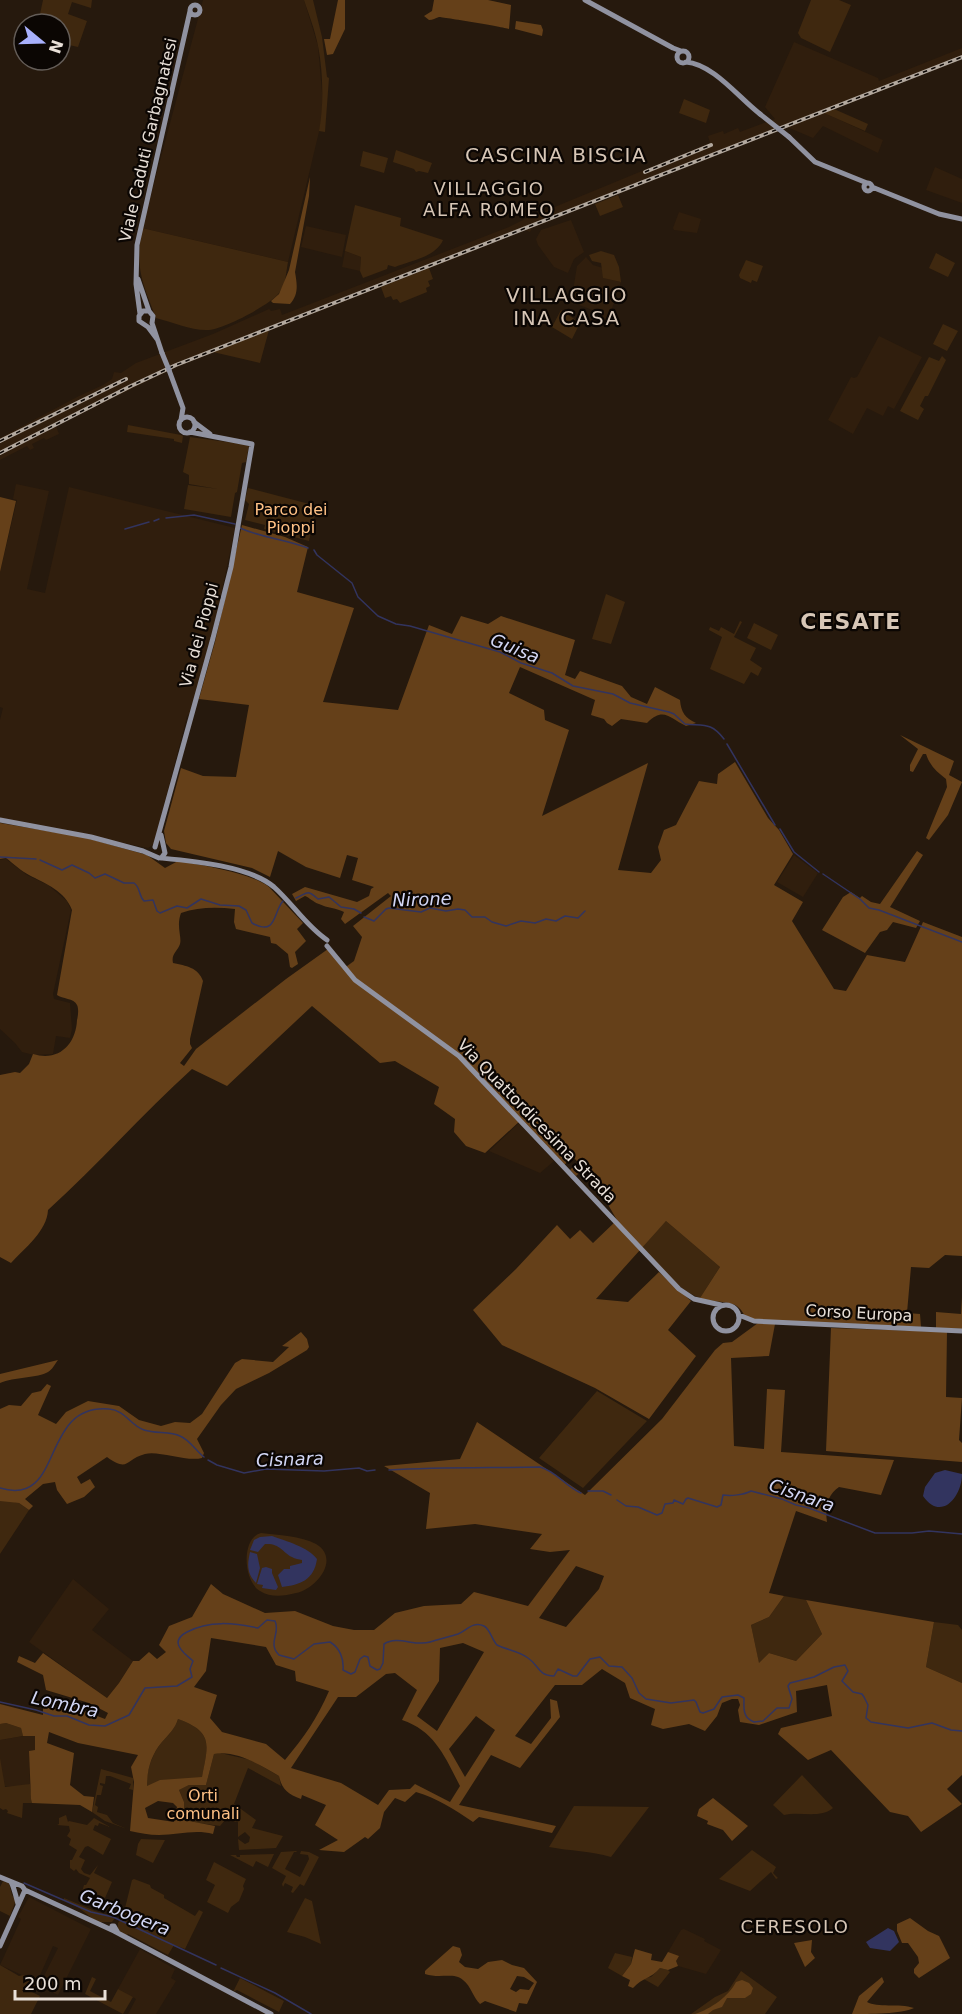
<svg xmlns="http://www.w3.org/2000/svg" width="962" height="2014" font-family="'DejaVu Sans',sans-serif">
  <rect width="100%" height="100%" fill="#26190d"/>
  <path fill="#301e0d" d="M203 0H304L318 46 322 92V119L288 262 142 228Z
    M794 42 878 78 879 81 962 48V58L825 113 883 140 878 153 823 126 813 138 787 127 592 203 532 228 530 232 525 230 490 243 466 254 176 367 56 426 59 434 46 440 44 438 32 444 34 448 30 450 27 446 0 460V438L79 396 103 385 112 379 114 372 121 373 136 363 213 334 269 309 271 311 280 309 282 315 509 227 529 217 530 214 536 216 538 212 540 213 710 143 708 136 723 131 724 134 738 128 740 132 775 119 765 107Z
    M935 167 962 179V203L926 190Z
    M679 212 701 219 697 233 674 230 673 228Z
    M571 220 584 252 574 259 568 273 554 267 538 245 536 239 541 230Z
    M306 226 346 235 342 257 301 247Z
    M345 251 361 257 360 271 342 267Z
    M586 257 593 265 603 268 604 278 621 282 607 323 600 320 598 312 568 301 573 291 577 266Z
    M879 336 922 357 894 409 888 406 883 416 867 408 853 434 828 420 851 377 854 378 857 377Z
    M16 484 49 491 27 589 45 593 69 487 235 528 213 633 191 712 187 716 154 844 148 848 0 818V720L3 708 0 707V572L17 500 13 499Z
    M794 855 818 873 803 897 777 882Z
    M6 859 27 875 48 885 67 901 71 910 53 994 54 999 70 1003 72 1029 70 1038 56 1036 53 1054 34 1055 22 1052 15 1043 0 1029V860Z
    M519 1123 554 1161 540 1173 489 1151Z
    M73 1579 109 1609 92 1630 133 1661 119 1683 107 1698 29 1642Z
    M30 1735H35V1750L29 1751 30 1784 18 1787 0 1786V1740Z
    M29 1897 91 1929 58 1995 43 1988 41 1982 58 1948 53 1946 37 1982 0 1965 21 1919 18 1917Z
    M684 1929 705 1939 704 1941 721 1950 706 1974 678 1966 668 1952 681 1930Z
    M140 1949 175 1969 171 1978 176 1981 156 2014H128L136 1999 118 1989Z"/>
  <path fill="#3f280f" d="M43 0H92L91 8 72 2 68 14 87 21 78 47 60 43V24H45L46 16 40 14Z
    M304 0H313L322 37 327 77 329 78 325 132 319 131C324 106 323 71 318 46 315 30 309 15 304 0Z
    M811 0H839L851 5 830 52 801 38 798 33Z
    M684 99 710 110 706 123 679 113Z
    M834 109 868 124 865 131 824 113Z
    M396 150 432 163 428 173 419 171 416 172 414 169 393 162Z
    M363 151 388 158 384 173 360 166Z
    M618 195 623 207 600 216 595 204Z
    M355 205 401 218 400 226 443 240C436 257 410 261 395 267L388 265 387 269 363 278 360 271 361 257 345 251Z
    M142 228 288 262C286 272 286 285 279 293 270 305 221 331 206 330 190 330 172 322 156 318 142 281 135 269 142 228Z
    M601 251 614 255 619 267 621 282 603 278 601 263 592 261 589 255Z
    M936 253 955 263 948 277 929 268Z
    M746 260 763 266 757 282 752 280 751 283 740 278 739 275Z
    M429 268 433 279 428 281 430 286 426 288 427 292 400 303 397 299 393 300 391 296 385 298 381 287Z
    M561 310 580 323 572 339 552 327Z
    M943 324 958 331 947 351 933 344Z
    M269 330 260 363 213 352Z
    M942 356 946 360 928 396H925L920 406 924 409 918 420 900 411 929 357 939 361Z
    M128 425 181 435 183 436 182 443 174 441V439L127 432Z
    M190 437 249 445 246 462 242 463 237 492 235 493 231 517 184 509 188 485 218 489 189 484V475L183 472Z
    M248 488 317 506 309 541 264 529 265 525 245 520 249 504 245 500Z
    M606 594 625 602 611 644 592 639Z
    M740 621 742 622 734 637 756 648 750 660 762 668 758 676 751 672 744 684 710 669 722 637 709 630 710 627 719 631 721 627 734 634Z
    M754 623 778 635 771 650 747 638Z
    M666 1221 720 1267 700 1298C676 1289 658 1264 641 1246Z
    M597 1391 647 1421 583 1488 539 1458Z
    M4 1500 19 1503 29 1510 0 1554V1501Z
    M261 1533C278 1535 301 1536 316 1544 341 1559 316 1589 296 1593 284 1596 271 1598 260 1591 243 1581 241 1538 261 1533Z
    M784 1596 806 1600 822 1634 796 1661 769 1653 759 1664 751 1625 769 1617Z
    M934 1622 958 1625 962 1630V1683L926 1667Z
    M178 1719C214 1732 208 1745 202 1778L146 1787C147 1771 151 1755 162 1742 169 1734 175 1729 178 1719Z
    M6 1723 21 1728 23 1736 0 1740V1724Z
    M220 1753 251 1760 279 1776 281 1786 248 1768 234 1804 256 1820 252 1828 283 1836 276 1848 239 1850 238 1839 245 1844 249 1842 250 1837 245 1832 238 1837V1822L225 1820 220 1826 184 1821V1802L179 1790 189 1785H206L214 1754Z
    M0 1758 5 1787 30 1784 32 1803H23L22 1818 7 1813 8 1811 6 1809 3 1810 0 1808Z
    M101 1769 133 1778V1790L129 1789 131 1784 110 1776H106L105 1784 100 1783V1785L103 1786 101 1795H97L95 1805 98 1807 97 1812 107 1815 113 1823 127 1829 105 1821 92 1812Z
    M802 1775 833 1808C820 1819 800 1811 784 1815L773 1805Z
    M574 1806 649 1807 611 1857C591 1851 570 1851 549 1847Z
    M66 1815 68 1822 69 1821 87 1825 94 1818 110 1827 99 1823 98 1826 95 1825 93 1830 111 1839 103 1855 88 1846 85 1847 79 1857 85 1860 81 1869 84 1873 90 1875 98 1865 94 1873 112 1882 105 1898 86 1889 80 1903 79 1902 84 1885H86L90 1878 79 1873 76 1869 74 1871 70 1868V1860H72L77 1850 69 1845 71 1839 67 1836 70 1831 69 1826 57 1825 59 1824V1818Z
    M141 1839 165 1840 153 1863 136 1855 138 1844Z
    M752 1850 776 1867 773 1873 778 1878 776 1879 771 1872 750 1891 719 1879Z
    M296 1851 297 1852H294L285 1869 300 1877 309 1859 308 1855 300 1854 301 1851 309 1852 319 1857 304 1886 300 1884 293 1893 291 1892 293 1887 285 1883 283 1887 282 1884 286 1876 272 1868 281 1852Z
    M274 1854 268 1867 256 1861 253 1867 230 1855H236L237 1857H240V1855Z
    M214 1862 246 1879 243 1886 244 1889 239 1901 231 1907 228 1913 207 1902 215 1885 206 1880Z
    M134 1879 150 1885 151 1888 164 1895V1898L195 1916 199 1910 203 1912 185 1949 174 1945 168 1955 128 1934 126 1936 118 1931V1923L123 1916 132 1880Z
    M3 1881 9 1883 12 1895 16 1900 10 1916 0 1911V1887Z
    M64 1898 95 1911 105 1914 117 1915 112 1922H100L93 1919 79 1908 64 1900Z
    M305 1898 312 1901 321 1944 305 1937 287 1932Z
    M615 1953 632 1957 631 1964 622 1976 608 1968Z
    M0 1965 19 1976 23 1975 37 1982 32 1992 40 1996 31 2014H0Z
    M660 1968 668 1970 670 1972 658 1987 642 1978 651 1977Z
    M741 1971 777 1997 765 2014H691L715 1997 728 1991Z
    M92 1977 96 1979 90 1991 111 2002 118 1989 133 1997 123 2014 85 1994Z
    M240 1978 284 2001 279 2012 237 1990 233 1992Z"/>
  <path fill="#654019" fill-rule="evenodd" d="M338 0H345V29L333 54 327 55 324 39H330Z
    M434 0H488L511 5 509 29C504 27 442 17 439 17 435 18 433 20 429 20L424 16 432 11Z
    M516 21 541 25 543 30 542 36 515 29Z
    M310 177 309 196 295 272C297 284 299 294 290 304L273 303 271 301 279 294 289 270Z
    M0 497 16 501 0 572Z
    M242 525 285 537 308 547 297 592 354 608 323 702 398 710 429 625 452 634 461 616 488 624 501 616 575 640 565 675 575 679 580 671 622 686 631 697 647 704 655 687 680 700C681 712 685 718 696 723L686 726C670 719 664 706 647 723L621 719 612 726 607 723 604 719 591 715 595 700 520 667 509 693 544 710 545 720 569 730 542 816 648 763 618 870 651 873 661 860 658 847 664 830 676 825 699 781 717 784 718 774 735 762 768 818 779 830 793 854 774 885 803 902 792 921 834 989 846 991 867 955 905 962 923 922 962 937V1256L945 1255 929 1268 911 1267 907 1313 920 1314 921 1327 747 1319C744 1315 742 1310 738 1307 733 1301 710 1302 700 1298L720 1267 666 1221 596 1299 628 1302 659 1272 691 1301 668 1330 696 1356 649 1419 595 1388 502 1345 473 1310 516 1269 557 1225 570 1239 580 1230 593 1243 617 1220 596 1184 601 1178 586 1166 576 1176 570 1170 578 1162 573 1157 564 1165 521 1120 485 1153 466 1146 454 1132 455 1119 434 1104 439 1087 395 1061 380 1063 312 1006 227 1086 192 1069C142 1114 98 1165 48 1210 47 1231 25 1248 11 1263L0 1257V1075L15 1072 20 1073 29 1064 33 1054C59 1062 76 1044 77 1020 78 1016 79 1009 77 1005 74 998 62 999 57 995L72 910C65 891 46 884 29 875 21 871 14 864 6 858L0 859V823L83 837 147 855 165 868 178 861C201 865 252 873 269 887L303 923 297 929 306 941 295 952 298 964 292 968 290 967 288 954 276 944 271 943 270 937 236 929 234 922 235 909C216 907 198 907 181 913 176 926 182 937 180 944 177 952 171 954 173 963 186 966 198 967 203 981L190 1039V1044L192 1048 180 1063 184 1066 196 1049 286 979 328 949 343 969 354 961 362 937 353 926 391 896 388 893 345 924 341 919 344 912C337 908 327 908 319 904 313 902 310 898 305 896L296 901 292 894 305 887 357 902 369 896 371 889 374 887 352 880 358 858 347 855 340 878 306 867 278 851 270 877 252 868 171 849 166 843 164 831 181 768 203 776 236 777 249 705 199 699 215 642Z
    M900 735 954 761 949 775 962 782 948 815 929 840 926 838 947 787 946 779C937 772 930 766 926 754H923L913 772 910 771V765L918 749Z
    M917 851 923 855 890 907 920 921 916 928 893 922 887 930 880 932 865 953 822 930 843 897 851 892 860 898 862 896 871 902 880 904Z
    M962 1297V1329L936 1328V1312L961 1314Z
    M758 1323 775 1324 769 1356 731 1358 734 1446 764 1449 767 1389 785 1390 781 1452 894 1460 881 1495 839 1487C827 1495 825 1508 827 1522L796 1511 769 1593 784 1596 769 1617 751 1625 759 1663 769 1653 796 1661 822 1634 806 1600 934 1622 926 1667 962 1683V1775L947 1789 962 1804 921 1832 908 1816 890 1812 831 1750 808 1760 778 1734 781 1728 832 1716 827 1685 796 1691 797 1712 759 1725 740 1722 738 1710 740 1705 738 1699H732L722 1703 717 1716 705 1731 689 1724 663 1729 651 1725 655 1709 630 1698 625 1683 602 1669 582 1685H555L515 1736 531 1744 551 1718 550 1699 557 1701 560 1717 520 1768 491 1755 459 1805 556 1826 552 1833 479 1817 473 1822C455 1810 437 1798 416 1792L405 1802 395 1798 384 1812 380 1828 368 1839 365 1837 344 1852 319 1850 338 1840 315 1825 326 1805 302 1795 301 1799C288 1794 282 1790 279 1776 260 1765 236 1750 214 1754L206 1785H189L179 1790 184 1802V1820L215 1826 213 1834C195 1829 177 1835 159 1835 149 1835 140 1833 130 1831L134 1782 131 1767 138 1755 78 1743 49 1732 47 1743 74 1753 70 1785 84 1796 94 1797 92 1812 80 1805 32 1803 31 1799 29 1751 35 1750V1736H23L21 1728 6 1723 0 1724V1704L43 1715V1701L74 1707 105 1719 108 1713 89 1703 46 1690 43 1675 17 1662 19 1656 35 1663 43 1653 107 1698 119 1683 133 1661H139L149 1652 157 1659 166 1652 159 1645 169 1626 192 1617 211 1584 223 1594 265 1613 295 1611 333 1626 354 1630H374L395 1613 424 1606 461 1604 474 1592 528 1606 570 1550 550 1552 530 1549 542 1534 475 1524 426 1529 430 1493 384 1466 460 1459 477 1422 585 1495 662 1419 715 1350 723 1343 732 1342ZM576 1566 604 1576 599 1589 566 1627 539 1618ZM211 1638 266 1647 276 1665 295 1671 296 1681 329 1691C317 1719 304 1737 285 1760L266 1744 222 1732 210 1718 217 1695 194 1687 206 1671ZM463 1643 484 1652 437 1731 417 1716 439 1681 440 1648ZM395 1673 417 1690 402 1720C435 1731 445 1757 460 1786L450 1802 415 1784 410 1789 389 1790 378 1805 341 1783 291 1768 338 1697H356L386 1674ZM476 1716 495 1730 465 1777 449 1749ZM178 1719C214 1732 208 1745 202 1777L160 1780 147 1786C147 1770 151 1755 162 1742 169 1734 175 1729 178 1719ZM158 1801 173 1803 177 1807 174 1822 148 1818 145 1808Z
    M831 1328 947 1332 946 1397 962 1398 959 1440 962 1443V1462L826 1451Z
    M301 1332 307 1339 309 1347 307 1350 269 1373 236 1389 221 1405 197 1439 204 1453 202 1458C186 1462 158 1450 145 1454 125 1459 129 1473 107 1457L77 1477 81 1484 90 1479 95 1487 84 1497 67 1504 57 1490 55 1482 43 1484 25 1499 33 1506 29 1510 19 1503 0 1501V1409L9 1405 21 1406 32 1393 41 1391 47 1384 51 1386 38 1415 56 1424 66 1412 88 1401 119 1406 139 1420 161 1426 175 1422 190 1423 202 1414 235 1363 242 1359 273 1362 289 1347 282 1346Z
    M58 1360C55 1364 52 1370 48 1372 38 1378 14 1377 0 1383V1374Z
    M713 1798 748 1826 732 1841 723 1830 707 1824 708 1821 697 1816 699 1809Z
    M910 1918 928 1931 939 1936 950 1958 919 1978 914 1973V1969L919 1963 918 1957 908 1943H902L897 1931V1924Z
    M812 1940 811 1952 815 1958 805 1967 794 1943Z
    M453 1946 460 1948 462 1955 459 1962 465 1967 478 1969 488 1962 502 1960 512 1965 524 1968 537 1982 527 2004 519 2003 516 2012 485 2001 480 2004C473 1997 471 1986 463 1980 454 1972 439 1979 425 1974V1971L427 1969ZM517 1976 524 1977 534 1983 529 1990 520 1989 516 1992 510 1989Z
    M635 1949 652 1954 651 1960 662 1962 668 1952 679 1956 676 1961 678 1966 668 1970 660 1968C651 1979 643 1977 633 1988L628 1986 630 1980 622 1976 631 1964Z
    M882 1977 884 1982 867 2002C877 2008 899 2003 914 2008 902 2014 869 2014 852 2014L859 1996Z
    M742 1980 749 1983 753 1988 751 1994 745 1998H727L722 2007 713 2010 708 2014H695C711 2009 729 1996 736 1982Z"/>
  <path fill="#32345f" d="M945 1470 962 1474C962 1497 941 1522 923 1496L925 1487 935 1473Z
    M272 1536C286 1541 308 1547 317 1559 314 1580 300 1585 282 1587L278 1575 284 1569H290V1566L302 1563V1560C299 1559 295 1559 292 1557 282 1552 280 1543 265 1544L258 1552 250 1550 254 1540 260 1537Z
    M250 1552 257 1554 260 1568 256 1583C247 1574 247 1565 250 1552Z
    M266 1567 272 1569V1573L278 1587 276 1590 262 1588 263 1585 257 1584 262 1568Z
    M888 1928 894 1931 899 1942 890 1951 870 1948 866 1942Z"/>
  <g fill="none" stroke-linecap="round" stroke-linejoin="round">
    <path stroke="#32345f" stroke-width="1.5" d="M166 518 194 515 235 524
      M154 521 159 519
      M240 528C262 538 285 539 308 548
      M125 529 149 522
      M314 550 317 555 352 583 358 597 378 616 396 624 410 626 500 652 521 663 552 673 573 686 613 694 630 703 669 712 674 714 685 724C704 726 711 722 724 739
      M727 744 775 825
      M780 829 794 852 819 872
      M0 857 36 859
      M40 860 62 870 72 865 89 873 95 878 105 874 124 883H134C141 888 138 895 144 901L153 900 157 911 160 913 177 906 187 908 201 899 220 905 239 906 246 910 252 923C277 937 273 912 283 901
      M823 874 860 899 869 908 879 910 962 942
      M296 898C308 893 307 889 318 899L329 897 341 907 354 909 361 913
      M364 917 374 921 386 909 389 908 421 912 430 908 446 911 458 909 465 910 472 917H485L492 922 506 926 521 921 535 923 546 919 556 921 565 916 578 918 585 911
      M208 1460 217 1465 244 1473 266 1469 324 1471 359 1468 367 1471 375 1470
      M389 1470C440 1467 490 1468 540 1467 556 1471 566 1487 581 1493
      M0 1488C65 1508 39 1403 109 1409 125 1410 131 1426 144 1430 156 1434 170 1431 180 1436 190 1440 196 1451 204 1457
      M588 1491H603L611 1495
      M617 1500 626 1506 638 1507 657 1515 662 1513 665 1504 673 1503 674 1500 683 1504 686 1499 688 1498 717 1507 721 1505 723 1495C731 1496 744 1495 751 1491L782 1499 796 1505 809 1508 875 1533H912L929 1531 962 1534
      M0 1702 36 1710 54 1716H67L89 1725 105 1726 129 1715 145 1688 177 1686 192 1677 190 1669 193 1661C188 1656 179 1651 178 1643 178 1637 183 1634 187 1632 209 1620 234 1623 258 1628L267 1620 275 1621C281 1633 267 1643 279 1655L294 1659 314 1644 330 1642C340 1648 344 1659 343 1670L351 1674 355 1672 360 1659 364 1656 368 1657 370 1666 377 1670 380 1669 383 1663 384 1644C398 1635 415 1647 430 1642 439 1639 449 1637 458 1634 467 1630 473 1621 484 1626 490 1629 492 1640 497 1645 507 1650 519 1651 528 1658 540 1666 537 1675 554 1676L558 1669 573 1676H577L590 1659 600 1657 609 1666 622 1667 632 1678 639 1693 646 1699 671 1703 694 1700 696 1702 700 1712 703 1713 714 1709 722 1697 738 1695 744 1698C744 1708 742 1717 754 1722L763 1721 777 1708H789L792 1699 788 1686 790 1683 814 1677 834 1667 845 1665 848 1671 842 1681 853 1692 862 1694 864 1697 868 1705 866 1718 871 1722 908 1728 932 1723 951 1730 962 1731
      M24 1883 91 1912 113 1917 216 1965
      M221 1968 275 1993 311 2014"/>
    <path stroke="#9092a0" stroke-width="5" d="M585 0 673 48 681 51
      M190 10a5 5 0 1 1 10 0a5 5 0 1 1-10 0Z
      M677 57a6 6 0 1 1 12 0a6 6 0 1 1-12 0Z
      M686 62C713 64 739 98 760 114
      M789 137 815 162 867 183
      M864 187a4 4 0 1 1 8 0a4 4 0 1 1-8 0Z
      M872 187 939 214 962 219
      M138 279 149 311
      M140 314 136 284 137 245 190 11
      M157 339 148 327 139 321V316L143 311H149L153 316 152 323 162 353
      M169 370 183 408 181 420
      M179 425a8 8 0 1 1 16 0a8 8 0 1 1-16 0Z
      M194 422 210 434
      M0 820 91 837 143 851 159 858 162 857 165 853 161 835
      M155 847 213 638 231 567 252 444 190 432
      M161 858C193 861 249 866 274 887 293 904 306 926 327 940
      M327 946 355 980 459 1056 679 1289 694 1299 721 1305
      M713 1318a13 13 0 1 1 26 0a13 13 0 1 1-26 0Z
      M739 1315 754 1321 962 1331
      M0 1877 22 1886 25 1890 114 1931 271 2014
      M11 1882C13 1885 17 1900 18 1904
      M112 1926H114L118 1933
      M0 1946 25 1890"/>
    <defs>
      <path id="rail" d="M645 172 711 145
        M0 441 126 379
        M0 453 131 386 176 365 962 57"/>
    </defs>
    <use href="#rail" stroke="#b2a89e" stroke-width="4"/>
    <use href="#rail" stroke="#0b0603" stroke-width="1.5" stroke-dasharray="4.5" stroke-linecap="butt"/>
    <path stroke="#9092a0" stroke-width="5" d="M760 114 789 137
      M162 353 169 370"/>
  </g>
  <g text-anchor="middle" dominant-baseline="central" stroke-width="4.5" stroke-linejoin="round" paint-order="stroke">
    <g font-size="16" fill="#e9e0d8" stroke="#0b0603">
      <text transform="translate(148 140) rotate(-77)">Viale Caduti Garbagnatesi</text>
      <text transform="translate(199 635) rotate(-75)">Via dei Pioppi</text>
      <text transform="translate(537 1121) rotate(46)">Via Quattordicesima Strada</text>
      <text transform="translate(859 1313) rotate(3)">Corso Europa</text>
    </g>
    <g font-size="16" fill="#ffc185" stroke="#0b0603">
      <text x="291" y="509">Parco dei<tspan x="291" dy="18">Pioppi</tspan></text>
      <text x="203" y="1795">Orti<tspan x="203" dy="18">comunali</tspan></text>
    </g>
    <g font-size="18" letter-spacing="1.5" fill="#d7c6b6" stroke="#0b0603">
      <text x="489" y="188">VILLAGGIO<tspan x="489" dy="21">ALFA ROMEO</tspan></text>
      <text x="795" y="1926">CERESOLO</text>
    </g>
    <g font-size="18" font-style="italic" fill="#d2d6f4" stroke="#0b0603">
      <text transform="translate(515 648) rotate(22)">Guisa</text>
      <text transform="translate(422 899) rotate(-2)">Nirone</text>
      <text transform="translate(290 1459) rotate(-2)">Cisnara</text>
      <text transform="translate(802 1495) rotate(19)">Cisnara</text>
      <text transform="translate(65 1704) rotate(12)">Lombra</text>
      <text transform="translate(125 1912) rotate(22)">Garbogera</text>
    </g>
    <g font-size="20" letter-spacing="1.5" fill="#d7c6b6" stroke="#0b0603">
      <text x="556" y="155">CASCINA BISCIA</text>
      <text x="567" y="295">VILLAGGIO<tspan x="567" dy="23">INA CASA</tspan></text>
    </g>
    <g font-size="22" font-weight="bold" letter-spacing="1.5" fill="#d7c6b6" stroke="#0b0603">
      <text x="851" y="621">CESATE</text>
    </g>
  </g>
  <g transform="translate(42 42) rotate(109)"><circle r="28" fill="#0b0603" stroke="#645d58" stroke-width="1.5"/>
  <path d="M0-4.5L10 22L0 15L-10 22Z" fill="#a8b0fc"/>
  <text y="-9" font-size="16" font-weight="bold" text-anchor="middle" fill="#e9e0d8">N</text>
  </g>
  <path d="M15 1990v9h90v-9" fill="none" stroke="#e9e0d8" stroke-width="3"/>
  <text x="24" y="1990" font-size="18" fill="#e9e0d8" stroke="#0b0603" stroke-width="4.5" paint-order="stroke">200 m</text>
</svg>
